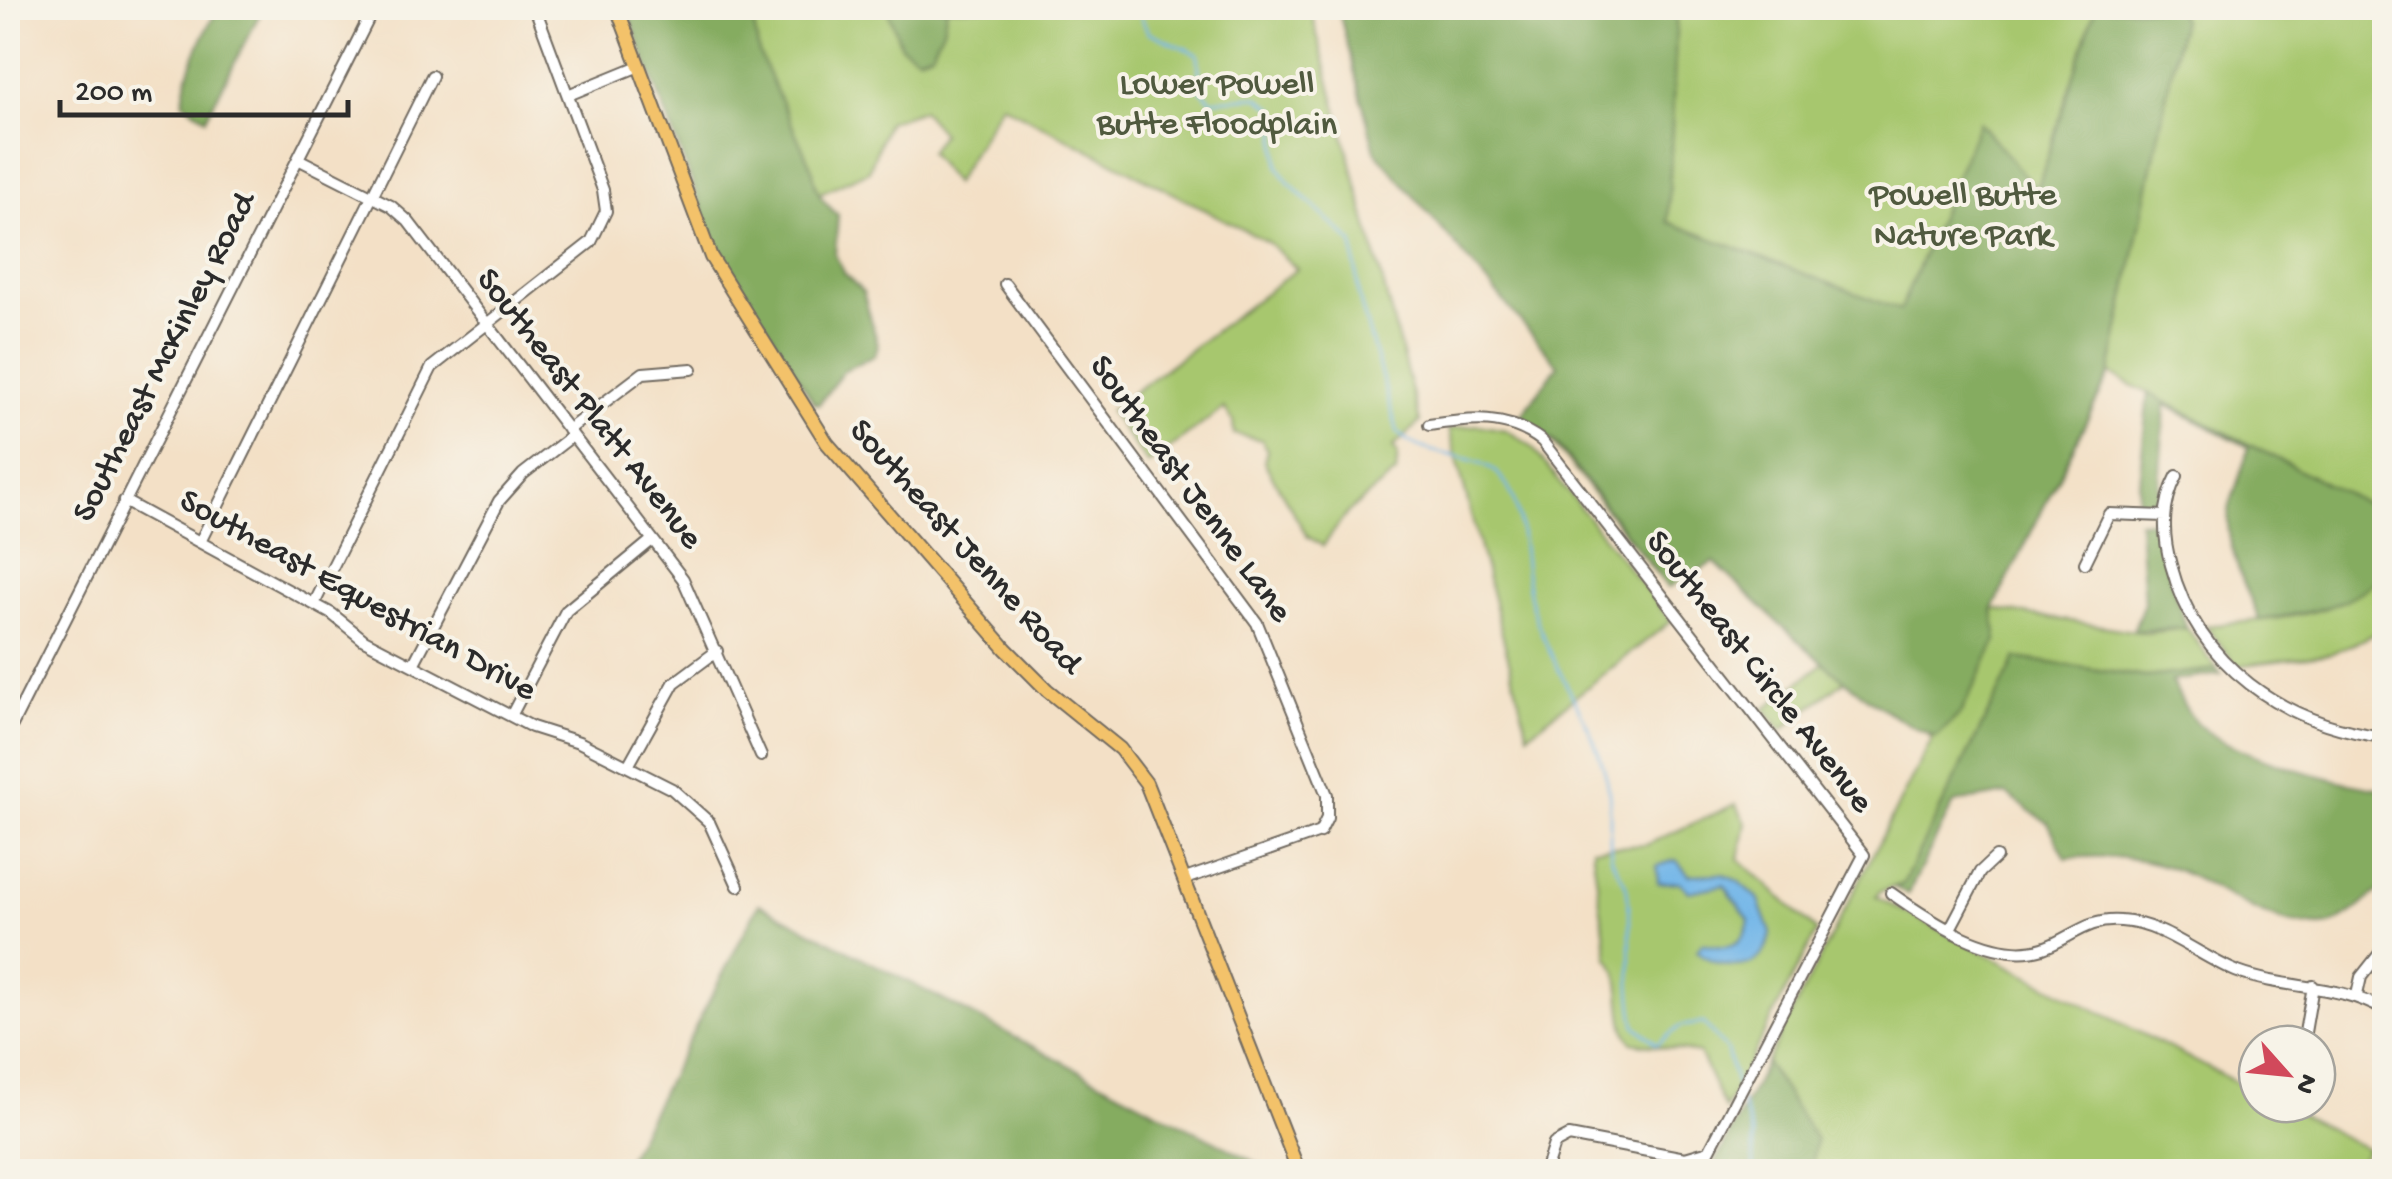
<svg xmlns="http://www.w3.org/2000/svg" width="2392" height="1179" font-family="'Gochi Hand',sans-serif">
  <rect width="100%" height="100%" fill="#f7f3e8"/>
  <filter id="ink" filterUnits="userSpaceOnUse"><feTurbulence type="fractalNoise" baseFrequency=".01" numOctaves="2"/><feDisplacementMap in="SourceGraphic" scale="20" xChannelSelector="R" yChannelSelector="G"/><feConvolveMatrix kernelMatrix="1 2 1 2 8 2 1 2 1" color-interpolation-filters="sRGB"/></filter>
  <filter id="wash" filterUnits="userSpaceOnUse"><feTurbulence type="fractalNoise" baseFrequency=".0048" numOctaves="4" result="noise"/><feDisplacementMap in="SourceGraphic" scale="40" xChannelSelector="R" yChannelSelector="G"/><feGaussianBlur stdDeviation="2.25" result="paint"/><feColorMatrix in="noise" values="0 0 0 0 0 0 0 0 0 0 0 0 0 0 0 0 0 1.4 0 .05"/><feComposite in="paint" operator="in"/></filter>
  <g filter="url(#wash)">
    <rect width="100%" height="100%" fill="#f3e0c6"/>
    <path fill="#a7c76e" stroke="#69794c" stroke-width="2.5" d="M629 8H1310L1420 422 1393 447 1398 454 1396 473 1348 512 1323 546 1307 536 1264 462 1267 450 1262 440 1234 434 1233 421 1224 408 1148 464 1109 411 1297 269 1269 243 1001 104 954 184 929 152 942 133 922 110 887 122 869 171 716 240Z
      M1338 8H2384V513L2110 374 1993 609 2146 633 2187 628 2217 669 2146 677 2016 658 1903 884 1879 892 1876 897 2257 1093V1104H2279L2367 1149 2355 1171H1711L1932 739 1929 736 1971 652 1935 609 1782 730 1765 709 1872 625 1887 413 1667 587 1554 444 1531 424 1672 304Z
      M1478 425 1506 430 1530 445 1671 621 1528 734 1449 429Z
      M2384 572V630L2330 654 2237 666 2206 626C2268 618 2338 621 2384 572Z
      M1736 804 1746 823 1739 859 1817 931 1725 1109 1699 1053 1632 1042C1613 1017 1629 981 1608 958L1592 848 1646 845Z"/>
    <path fill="#85ac61" stroke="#586c46" stroke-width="2.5" d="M218 8H263L206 118 183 102C186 67 202 38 218 8Z
      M626 8H751L759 53 813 171C814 191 824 203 838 215L835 255 845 274 863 292 878 345 875 355 843 371 819 404 814 403 713 239Z
      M887 8H947L943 29 932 52 918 57 901 46Z
      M1338 8H1677L1668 222 1900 310 1979 122 2037 190 2095 8H2175L2182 19 2110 373 1993 609 1997 640 1960 714 1936 737C1858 706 1776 619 1714 562L1668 588 1557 444 1521 416 1558 365 1375 151Z
      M2148 393 2384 513V572C2349 609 2308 613 2259 620 2247 588 2221 541 2230 506 2235 486 2244 469 2248 447L2165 405 2158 496 2150 503H2137Z
      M2139 521H2150C2155 526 2179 609 2187 628L2133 631 2144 603Z
      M2016 658 2146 677 2217 669 2221 674 2171 681C2178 693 2185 710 2195 721 2225 754 2339 784 2384 789V899L2380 890C2364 902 2342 926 2321 926 2268 927 2226 891 2179 871 2142 856 2105 855 2066 858L2048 823 2006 794 1954 803 1908 894 1894 887 1903 884Z
      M759 904 1272 1171H621Z
      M1766 1063 1816 1140 1811 1171H1711Z"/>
    <path fill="#72b6e8" stroke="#4e708a" stroke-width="2.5" d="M1676 860 1689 875 1722 874 1740 882 1758 898 1771 933C1764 975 1724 972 1697 951L1702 943C1725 950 1745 948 1749 920L1724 885 1689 892 1680 882 1658 883 1657 866Z"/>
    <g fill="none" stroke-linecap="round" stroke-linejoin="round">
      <path stroke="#72b6e8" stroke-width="2.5" d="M1137 8 1148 32 1198 54 1200 89 1211 100 1258 97 1275 109 1278 166 1288 182 1353 243 1359 298 1398 433C1429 462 1478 450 1500 476 1528 508 1520 565 1532 606 1550 667 1592 718 1607 780 1613 806 1608 830 1611 855 1613 867 1625 877 1627 890 1634 934 1626 982 1636 1026L1657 1044 1681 1026 1704 1023 1727 1051 1737 1088
        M1741 1100 1753 1136 1754 1172"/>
    </g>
  </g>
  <g filter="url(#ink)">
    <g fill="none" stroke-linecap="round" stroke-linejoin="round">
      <defs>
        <path id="minor" d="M568 95 639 66
          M298 159 391 206 408 221 683 579 761 756
          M1005 284 1257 623 1327 795V818L1320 832 1185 879
          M1429 425C1470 419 1507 414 1542 441L1864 855 1709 1151 1685 1158 1569 1136 1554 1144 1545 1172
          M568 430 643 373 692 369
          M2177 476C2162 504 2162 534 2171 565 2198 666 2283 724 2384 737
          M124 501 332 614 364 640 532 727 579 742 672 789 709 822 738 886
          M201 540 432 76
          M2085 563 2109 514 2165 516
          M314 604 432 367 591 242 606 211 603 190 535 8
          M413 665 499 501 523 474 572 436
          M511 716 566 611 652 540
          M8 733 374 8
          M628 766 674 683 717 651
          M1891 893C1929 920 1994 964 2043 948 2072 938 2087 918 2121 921 2163 923 2200 957 2238 972 2287 990 2338 983 2384 1010
          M1951 927 1980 872 1996 857
          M2357 995 2361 977 2384 948
          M2303 1044 2313 986"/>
        <path id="major" d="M617 8 711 257 827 443 1006 649 1047 690 1120 749 1146 783 1299 1172"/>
      </defs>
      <use href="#minor" stroke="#716a61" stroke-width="14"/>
      <use href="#major" stroke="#716a61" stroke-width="16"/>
      <use href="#minor" stroke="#fff" stroke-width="10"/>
      <use href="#major" stroke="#f3c26a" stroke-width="12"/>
    </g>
  </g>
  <g text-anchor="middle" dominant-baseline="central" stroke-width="8" stroke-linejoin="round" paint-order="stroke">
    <g font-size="35" fill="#505a3f" stroke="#f7f3e8">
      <text x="1217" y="86">Lower Powell<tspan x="1217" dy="40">Butte Floodplain</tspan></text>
      <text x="1963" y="197">Powell Butte<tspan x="1963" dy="40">Nature Park</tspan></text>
    </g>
    <g font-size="35" fill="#2b2b2b" stroke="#f7f3e8">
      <text transform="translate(166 358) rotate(-63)">Southeast McKinley Road</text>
      <text transform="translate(588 410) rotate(52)">Southeast Platt Avenue</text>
      <text transform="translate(1189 490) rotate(54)">Southeast Jenne Lane</text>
      <text transform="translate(964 548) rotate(48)">Southeast Jenne Road</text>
      <text transform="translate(357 597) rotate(29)">Southeast Equestrian Drive</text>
      <text transform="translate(1758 673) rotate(52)">Southeast Circle Avenue</text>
    </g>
  </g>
  <rect width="2392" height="1179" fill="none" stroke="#f7f3e8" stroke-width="40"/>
  <g transform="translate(2287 1074) rotate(117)"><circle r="48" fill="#f7f3e8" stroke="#a5a39c" stroke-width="2.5"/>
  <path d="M0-8L18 38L0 25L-18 38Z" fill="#d1495b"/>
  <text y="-15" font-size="28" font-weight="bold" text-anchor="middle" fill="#2b2b2b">N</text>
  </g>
  <path d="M60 100v15h288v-15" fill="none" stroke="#2b2b2b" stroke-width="5"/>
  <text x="75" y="100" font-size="30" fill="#2b2b2b" stroke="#f7f3e8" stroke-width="8" paint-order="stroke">200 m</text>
</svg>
